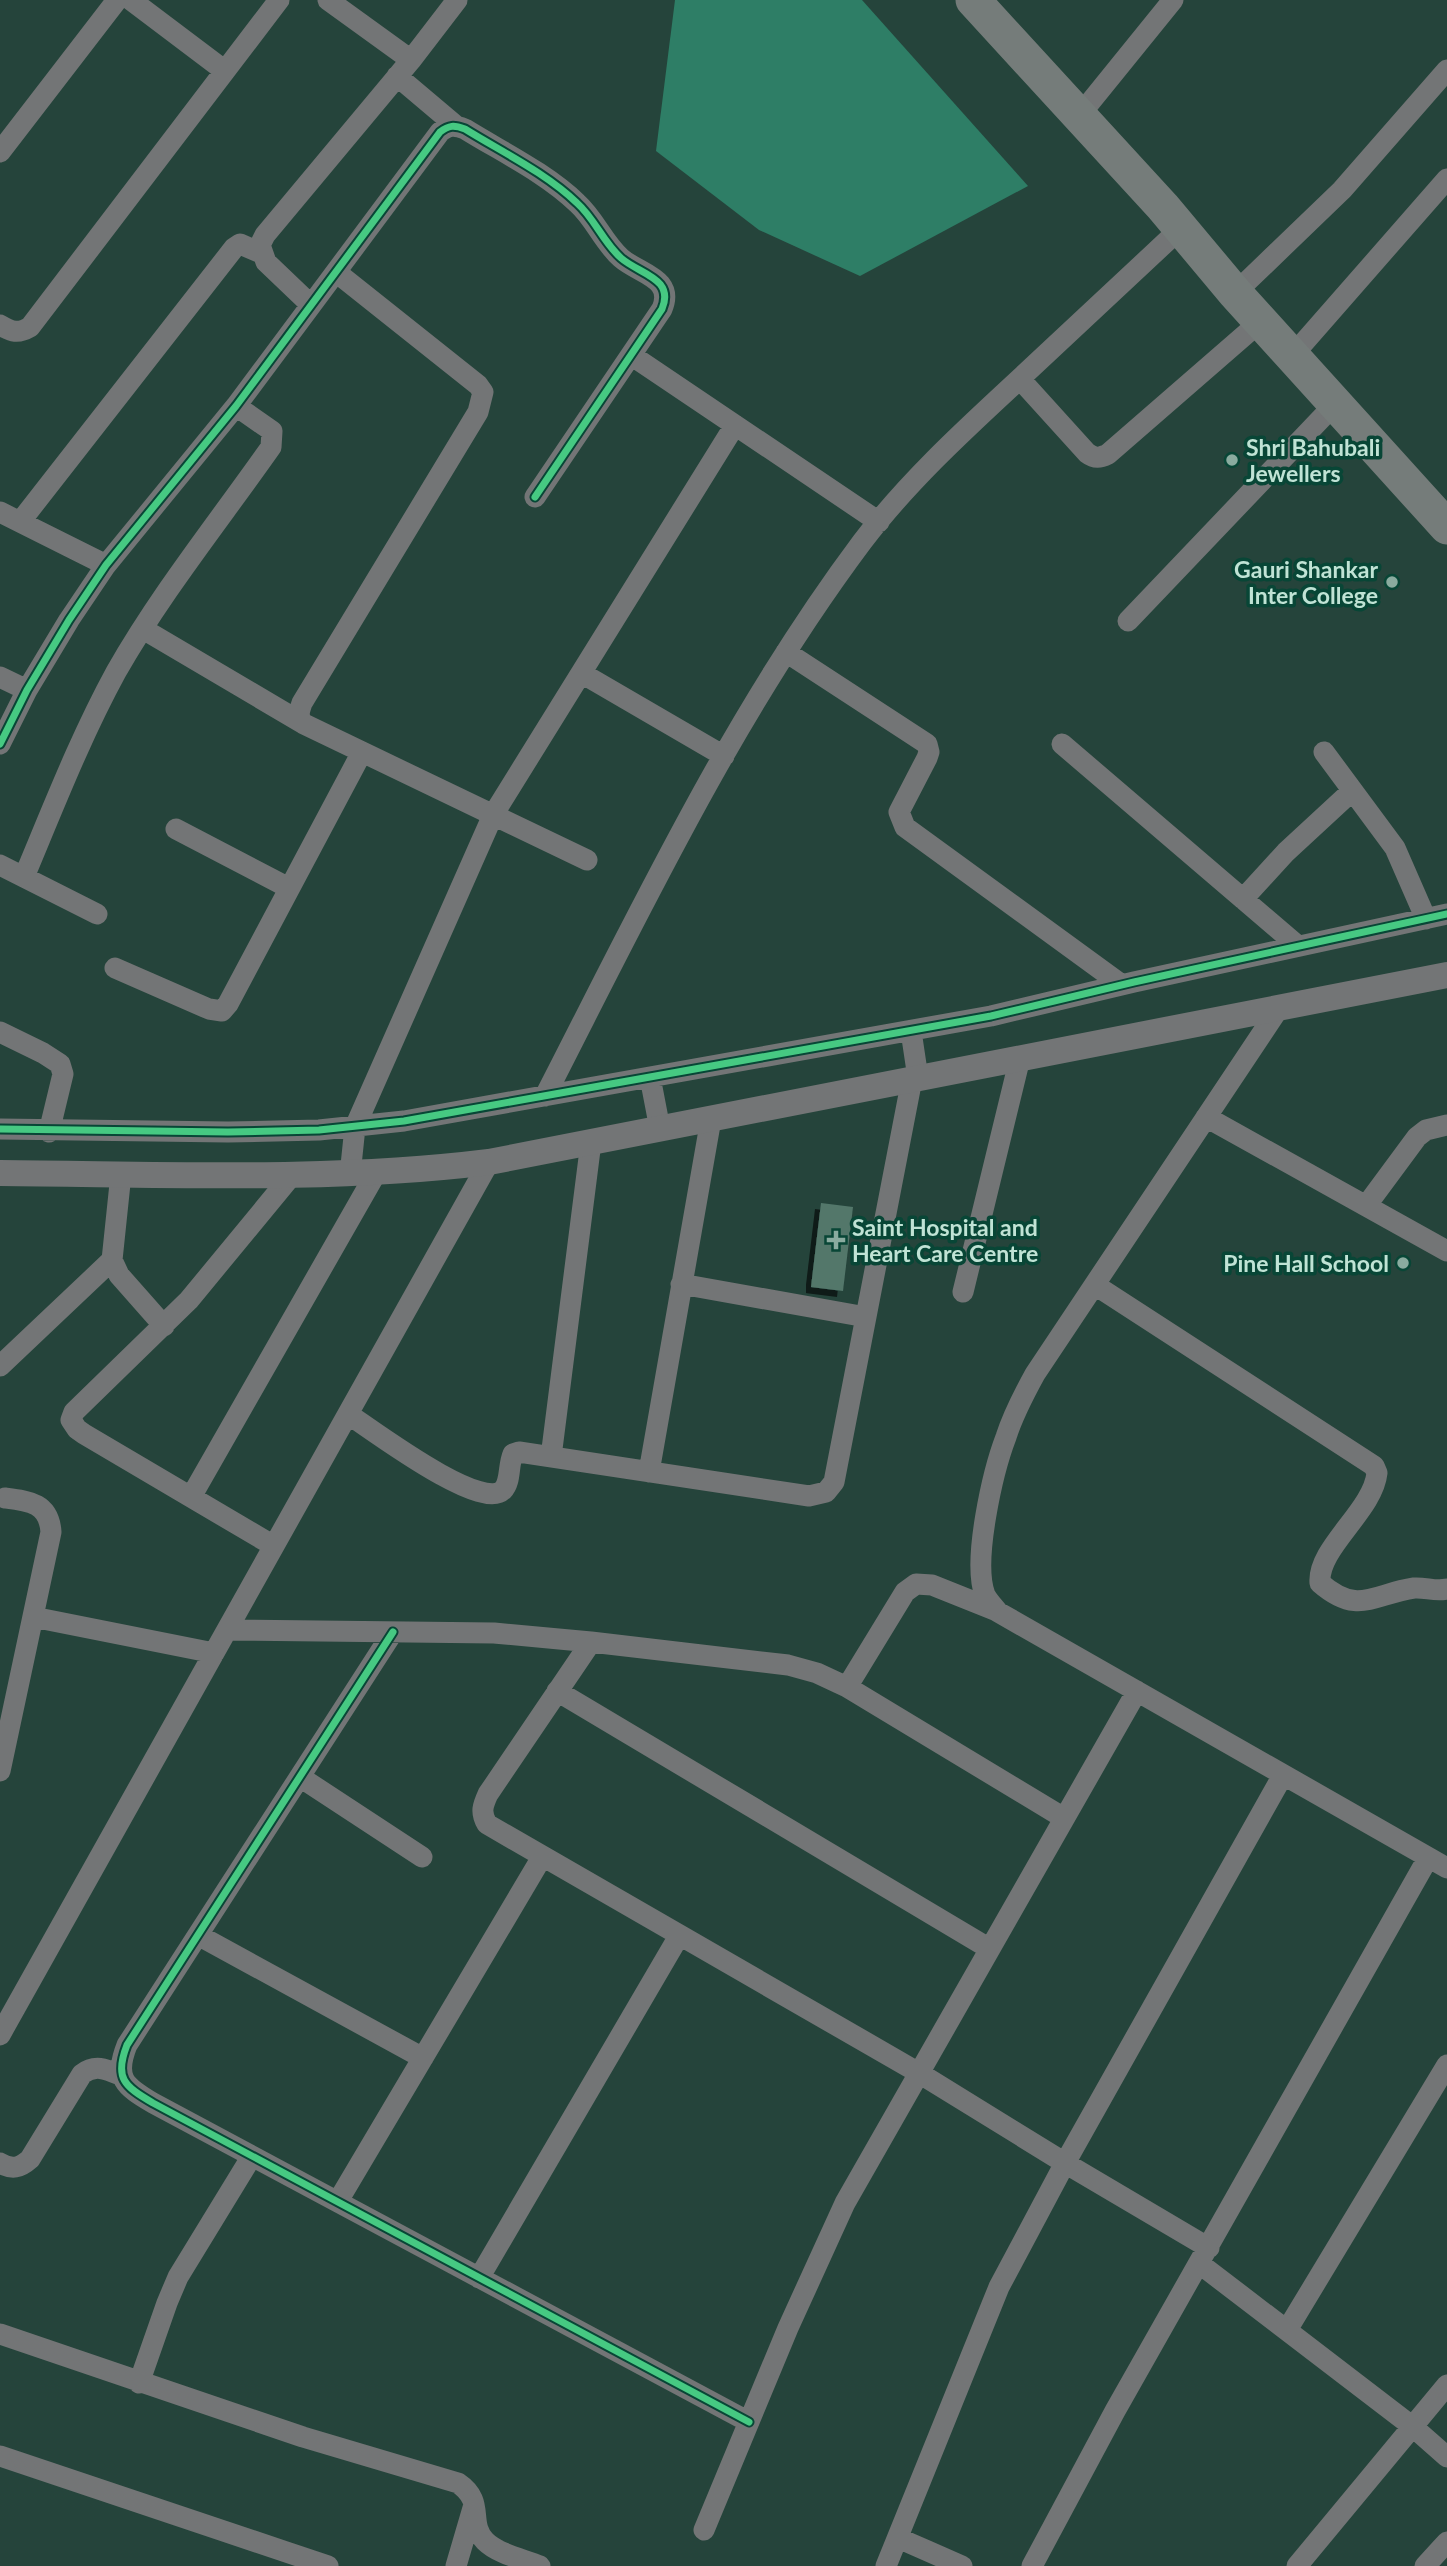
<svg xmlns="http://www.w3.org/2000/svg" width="1447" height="2566" font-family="Lato,sans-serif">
  <defs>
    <filter id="shadow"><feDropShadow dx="-6" dy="6" stdDeviation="0" flood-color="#0009"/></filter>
  </defs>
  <rect width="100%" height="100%" fill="#25443b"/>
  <path fill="#2e7e66" d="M675 0H862L1028 186 860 276 759 230 656 151Z"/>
  <path fill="#53776b" filter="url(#shadow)" d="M821 1203 853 1207 843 1291 811 1287Z"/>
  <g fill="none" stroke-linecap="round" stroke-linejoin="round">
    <path stroke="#737576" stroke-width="21" d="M131 0 225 71
      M328 0 411 60
      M397 76 455 125
      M1079 116 1173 0
      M0 152 117 0
      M336 272 478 385 483 392 478 412 302 703C299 712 297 717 304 724L587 860
      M1235 293 1342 190 1447 70
      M311 305 266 262 260 245 265 235 411 60 457 0
      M0 325C12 332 18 334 30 327L279 0
      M631 355 879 522
      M1292 356 1447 179
      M1020 379 1087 453C1095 459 1100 458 1108 454L1261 321
      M0 512 106 565
      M20 522 234 248 240 244 261 253
      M1128 621 1335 404
      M143 629 304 724
      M786 652 927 744 929 752 927 758 899 812 905 827 1122 985
      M583 674 724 756
      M0 677 27 690
      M0 744 27 690 69 620 106 565 236 406 440 132C449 125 454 125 465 129 502 152 546 173 577 203 595 219 603 242 621 258 639 274 675 278 662 309L535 497
      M1062 744 1298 946
      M1324 752 1395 848 1426 919
      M176 829 289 888
      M0 865 97 914
      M24 877C53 808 80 738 116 672 161 593 219 521 271 447L272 431 236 406
      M1243 899 1286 852 1352 791
      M115 968 209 1009 222 1011 228 1004 362 752
      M1279 1008 1035 1374C1024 1394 1013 1415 1006 1437 993 1471 972 1561 985 1595 988 1601 994 1607 998 1612L1447 1868
      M911 1031 918 1078
      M0 1032 43 1053 60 1064 63 1074 49 1132
      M650 1077 660 1129
      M545 1096C642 907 734 713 862 542 906 484 960 434 1013 385 1069 333 1125 281 1181 228
      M1206 1117 1447 1251
      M0 1129 228 1132 319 1130 404 1121 991 1016 1134 982 1447 914
      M121 1174 112 1260 119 1275 164 1326
      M350 1175 355 1127 493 815 735 425
      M1366 1206 1417 1137 1426 1130 1447 1125
      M681 1284 866 1317
      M1095 1285 1374 1466 1377 1473C1373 1511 1317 1548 1320 1583 1358 1616 1373 1594 1414 1588 1425 1587 1436 1592 1447 1589
      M963 1292 1020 1058
      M0 1366 112 1260
      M348 1414C371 1429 481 1512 503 1490 511 1482 508 1465 513 1454L519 1452 809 1496 826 1492 834 1482 912 1079
      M551 1457 591 1142
      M649 1472 711 1119
      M191 1497 376 1173
      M274 1546 84 1434 77 1429 71 1420 74 1412 189 1300 292 1175
      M33 1617 214 1653
      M227 1630 494 1633 591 1642 788 1665 817 1673 847 1687 1064 1818
      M393 1632 127 2045C114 2078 124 2086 153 2103L749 2422
      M591 1642 488 1794C483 1805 480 1812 487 1824L919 2073 1065 2163 1209 2248
      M847 1687 905 1592 916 1584 932 1585 997 1611
      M557 1691 990 1949
      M0 1771 51 1532C49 1503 29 1501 5 1498
      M300 1777 422 1857
      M198 1935 423 2058
      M0 2035 489 1162
      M0 2163C12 2170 20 2168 30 2159L82 2074C95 2064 106 2069 120 2075
      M338 2201 542 1857
      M1200 2264 1413 2427 1447 2457
      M479 2278 679 1936
      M1287 2330 1447 2065
      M0 2334 303 2437 458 2483C486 2502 467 2522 485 2541 498 2554 523 2559 540 2566
      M139 2383 167 2303 178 2277 252 2156
      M0 2456 328 2566
      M704 2530 788 2328 845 2203 1137 1691
      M898 2538 962 2566
      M456 2566 473 2508
      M886 2566 999 2287 1065 2163 1283 1775
      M1032 2566 1115 2411 1428 1858
      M1297 2566 1447 2385
      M1425 2566 1447 2542"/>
    <path stroke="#737576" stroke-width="26" d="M0 1173C163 1174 327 1182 489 1162L1447 975"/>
    <path stroke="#757c7a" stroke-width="35" d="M973 0 1163 207 1235 293 1447 527"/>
    <defs>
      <path id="cycleway" d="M0 744 27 690 69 620 106 565 236 406 440 132C449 125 454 125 465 129 502 152 546 173 577 203 595 219 603 242 621 258 639 274 675 278 662 309L535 497
        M0 1129 228 1132 319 1130 404 1121 991 1016 1134 982 1447 914
        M393 1632 127 2045C114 2078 124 2086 153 2103L749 2422"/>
    </defs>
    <use href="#cycleway" stroke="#084636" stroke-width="11"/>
    <use href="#cycleway" stroke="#46c982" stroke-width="7"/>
  </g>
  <g fill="#8aab9f" stroke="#084636" stroke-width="2.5">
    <circle cx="1232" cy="460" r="7"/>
    <circle cx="1392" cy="582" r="7"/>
    <path d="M832.5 1229.5h7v7h7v7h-7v7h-7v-7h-7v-7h7z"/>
    <circle cx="1403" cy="1263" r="7"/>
  </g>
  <g text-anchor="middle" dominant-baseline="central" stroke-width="7" stroke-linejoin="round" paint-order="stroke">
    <g font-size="23" font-weight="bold" fill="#c0e3d5" stroke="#084636" text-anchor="start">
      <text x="1246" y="447">Shri Bahubali<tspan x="1246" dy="26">Jewellers</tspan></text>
      <text x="1378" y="569" text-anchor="end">Gauri Shankar<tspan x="1378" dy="26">Inter College</tspan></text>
      <text x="852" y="1227">Saint Hospital and<tspan x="852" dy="26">Heart Care Centre</tspan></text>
      <text x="1389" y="1263" text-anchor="end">Pine Hall School</text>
    </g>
  </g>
</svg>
